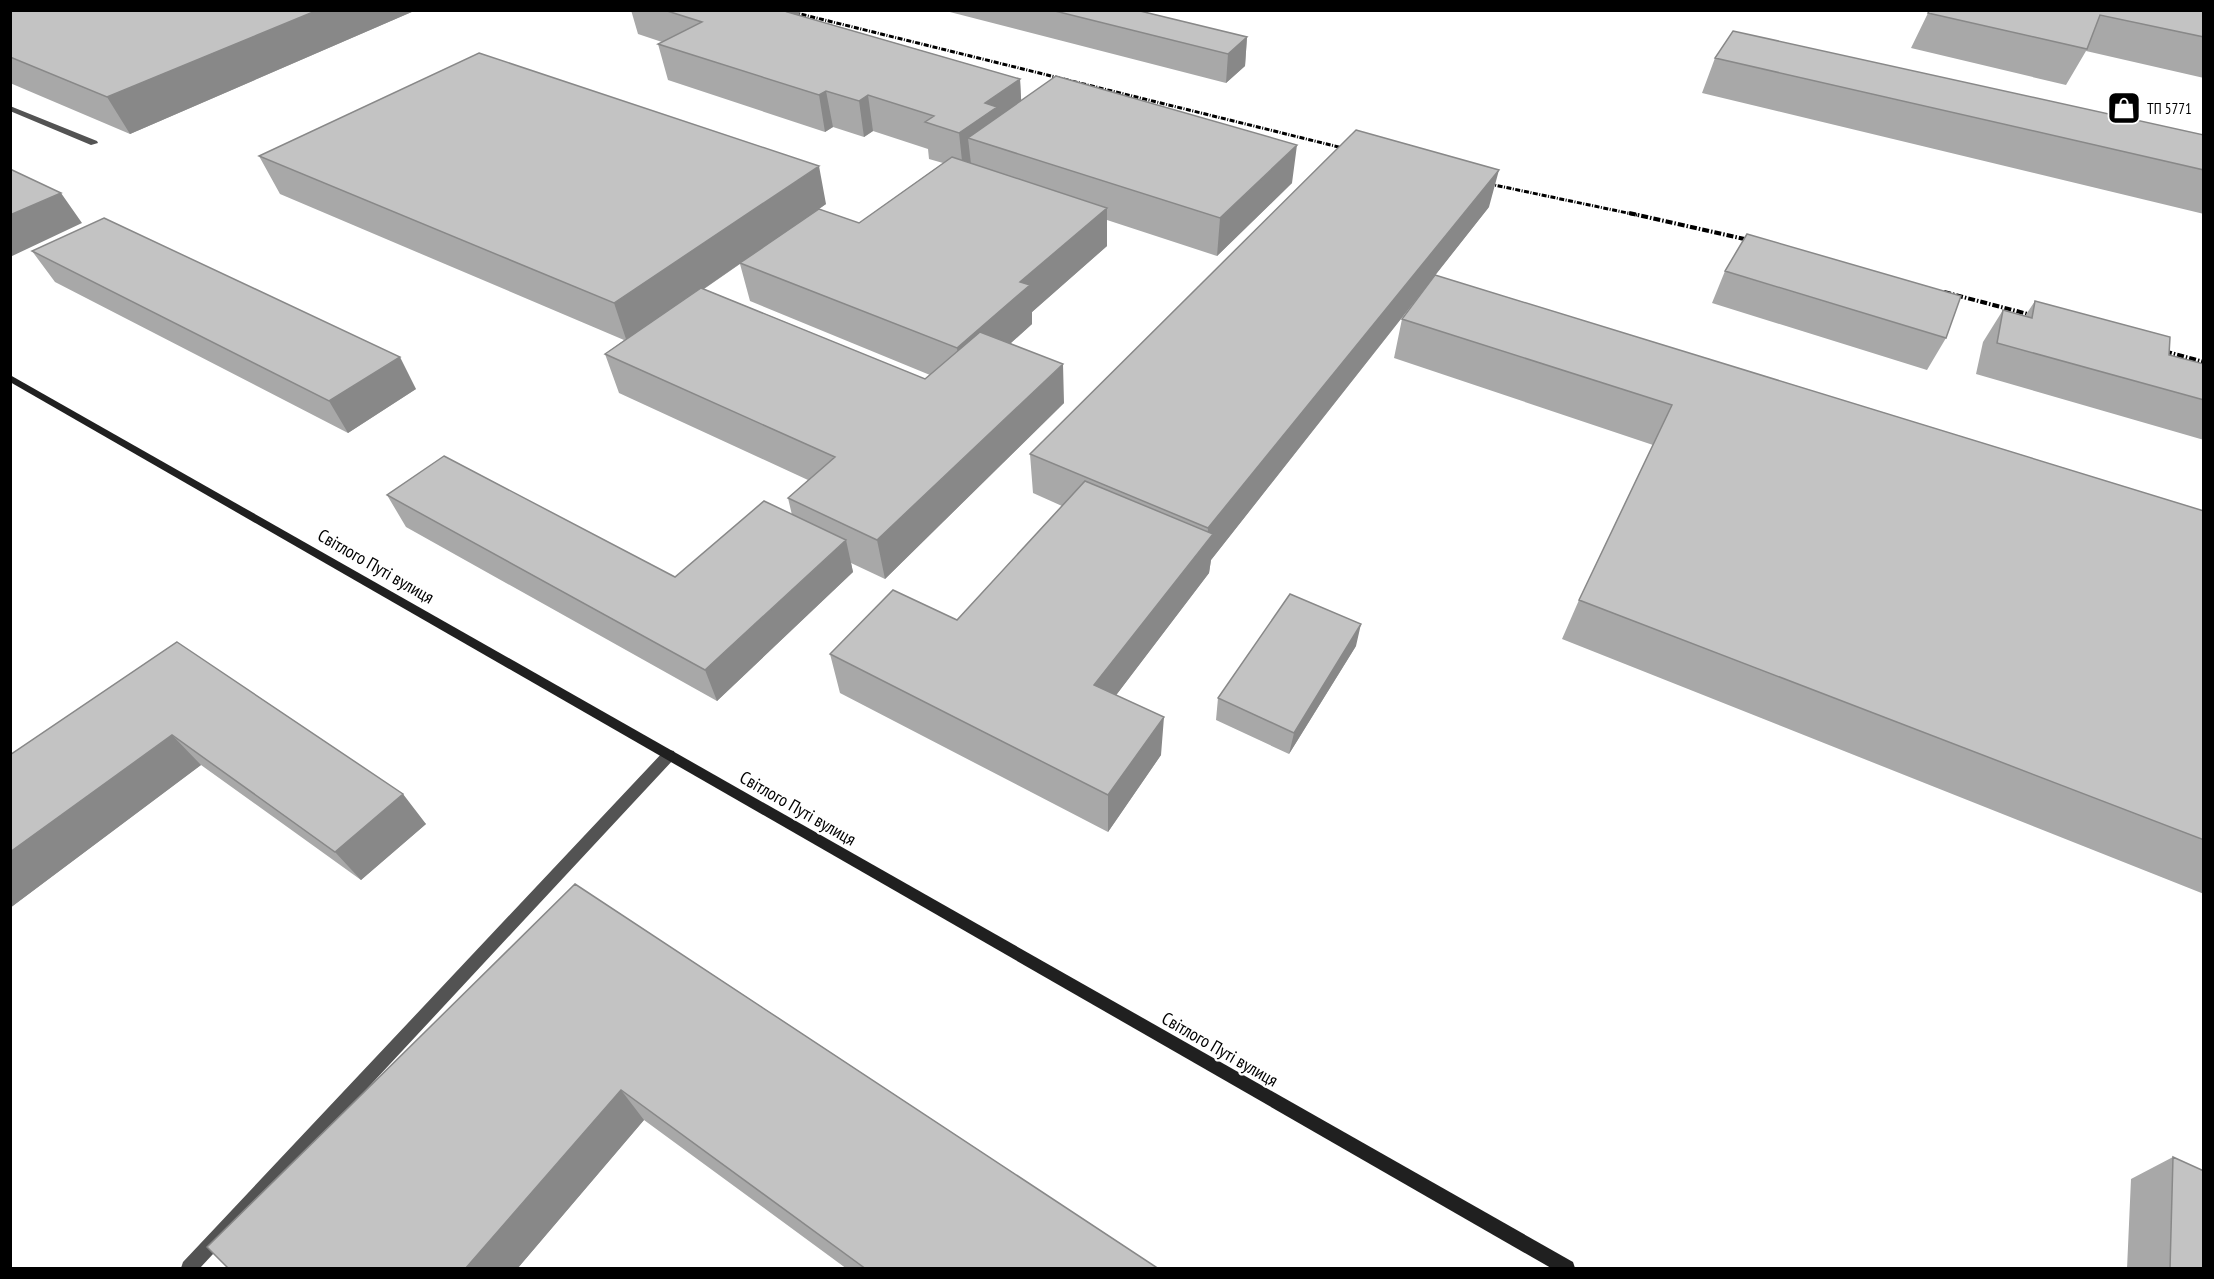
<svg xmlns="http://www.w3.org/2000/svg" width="2214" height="1279" font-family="'PT Sans Narrow',sans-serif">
  <rect width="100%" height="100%" fill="#fff"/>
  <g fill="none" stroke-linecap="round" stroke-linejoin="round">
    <path fill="#535353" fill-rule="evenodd" d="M10 106 97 141 98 143 91 145 10 111Z
      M669 750 674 751 675 755 674 759 200 1268H181L183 1262 664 751Z"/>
    <path fill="#202020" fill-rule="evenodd" d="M10 375 1573 1262 1575 1268H1551L10 382Z"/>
    <path stroke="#000" stroke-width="3" stroke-dasharray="5 1.5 1 1.5" stroke-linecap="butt" d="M784 10 1355 151
      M1480 182 1637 215"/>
    <path stroke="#000" stroke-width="4" stroke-dasharray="7 2 1.5 2" stroke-linecap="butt" d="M1629 213 1762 243
      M1944 292 2043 318
      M2153 348 2204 362"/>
  </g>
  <path fill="#a8a8a8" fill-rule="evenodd" d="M10 10H414V11L130 134 10 83Z
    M631 10H799V15L1020 79 1021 101 1292 183 1217 256 1107 220V246L1032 312V324L1011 343 1064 403 885 579 851 563 853 572 717 701 406 527 387 495 675 577 792 515 788 498 808 480 619 393 605 354 624 340 280 194 259 156 826 204 819 209 859 223 943 163 929 159 928 149 873 131 864 137 833 127 825 132 668 80 658 44 662 42 638 34ZM740 264 750 301 930 375 925 379 704 289Z
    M942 10H1136L1247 37 1245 66 1226 83Z
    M2204 10V78L2086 51 2066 85 1911 48 1928 13Z
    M1715 58 2204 135V214L1702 93Z
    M1489 207 1435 275 2204 511V894L1562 639 1579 600 1653 445 1394 358 1402 319 1427 286 1211 560 1209 573 1116 695 1161 755 1108 832 840 693 830 654 957 620 1062 506 1033 493 1030 454Z
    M32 251 416 389 348 433 55 282Z
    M1725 271 1946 338 1927 370 1712 303Z
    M2035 301 2169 355 2204 364V440L1976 374 1983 342 2003 310 2025 316Z
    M177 642 426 824 361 880 201 765 10 908V755Z
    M1356 646 1289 754 1216 720 1218 698Z
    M575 884 1159 1269H847L644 1120 517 1269H229Z
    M2173 1157 2204 1269H2127L2131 1179Z"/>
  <path fill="#888" d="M318 10 414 11 130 134 107 97Z
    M789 10H799L804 40 787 12Z
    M1247 37 1245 66 1226 83 1228 54Z
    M1020 79 1022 115 968 138 971 164 963 170 959 133 985 103Z
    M826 91 833 127 825 132 819 95Z
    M868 95 873 131 864 137 859 101Z
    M1297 145 1292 183 1217 256 1220 218Z
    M819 166 826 204 627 342 614 303Z
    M1499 170 1489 207 1211 560 1209 573 1095 723 1094 685 1207 542 1208 528Z
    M61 193 82 223 10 257V215Z
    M1107 208V246L1032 312V324L961 388 957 348 1020 282Z
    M400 357 416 389 348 433 329 401Z
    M1063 364 1064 403 885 579 877 540Z
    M846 540 853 572 717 701 705 670Z
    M1361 624 1356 646 1289 754 1294 733Z
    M1164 717 1161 755 1108 832V795Z
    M172 735 201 765 10 908V852Z
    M403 794 426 824 361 880 335 852Z
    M621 1090 644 1120 517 1269H465Z"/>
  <path fill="#c3c3c3" stroke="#888" stroke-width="1.5" d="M10 10H318L107 97 10 57Z
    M664 10H789L787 12 1020 79 985 103 997 107 959 133 925 122 934 116 868 95 859 101 826 91 819 95 658 44 702 22Z
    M1051 10H1136L1247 37 1228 54Z
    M1930 10H2204V37L2100 15 2087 49 1928 13Z
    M1733 31 2204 135V170L1715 58Z
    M479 53 819 166 614 303 259 156Z
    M1056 76 1297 145 1220 218 968 138Z
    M1356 130 1499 170 1208 528 1030 454Z
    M952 157 1107 208 1020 282 1030 285 957 348 740 263 819 209 859 223Z
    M10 169 61 193 10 215Z
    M104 218 400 357 329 401 32 251Z
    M1747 234 1961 296 1946 338 1725 271Z
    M1435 275 2204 511V840L1579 600 1672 405 1402 319Z
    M701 288 925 379 980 332 1063 364 877 540 788 498 835 457 605 354Z
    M2035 301 2170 337 2169 355 2204 364V400L1997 343 2003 310 2032 318Z
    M444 456 675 577 764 501 846 540 705 670 387 495Z
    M1085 481 1213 534 1094 685 1164 717 1108 795 830 654 893 590 957 620Z
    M1290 594 1361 624 1294 733 1218 698Z
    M177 642 403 794 335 852 172 735 10 852V755Z
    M575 884 1159 1269H866L621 1090 465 1269H229L207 1247Z
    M2173 1157 2204 1171V1269H2170Z"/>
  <defs>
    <symbol id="shop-square" viewBox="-11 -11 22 22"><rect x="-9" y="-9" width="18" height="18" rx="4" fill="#000" stroke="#fff"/><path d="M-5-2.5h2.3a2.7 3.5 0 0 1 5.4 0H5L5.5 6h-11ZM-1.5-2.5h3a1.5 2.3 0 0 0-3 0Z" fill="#fff"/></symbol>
  </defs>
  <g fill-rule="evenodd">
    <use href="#shop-square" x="2105" y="89" width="38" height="38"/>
  </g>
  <g text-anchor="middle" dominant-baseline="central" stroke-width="4.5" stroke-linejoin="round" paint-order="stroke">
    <g font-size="15" fill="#000" stroke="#fff" text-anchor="start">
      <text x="2147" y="108">ТП 5771</text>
    </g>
    <g font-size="18" fill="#000" stroke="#fff">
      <text transform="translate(376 566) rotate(30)">Світлого Путі вулиця</text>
      <text transform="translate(798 808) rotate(30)">Світлого Путі вулиця</text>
      <text transform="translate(1220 1049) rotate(30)">Світлого Путі вулиця</text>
    </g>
  </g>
  <rect width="2214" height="1279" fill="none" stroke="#000000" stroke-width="24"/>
</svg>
